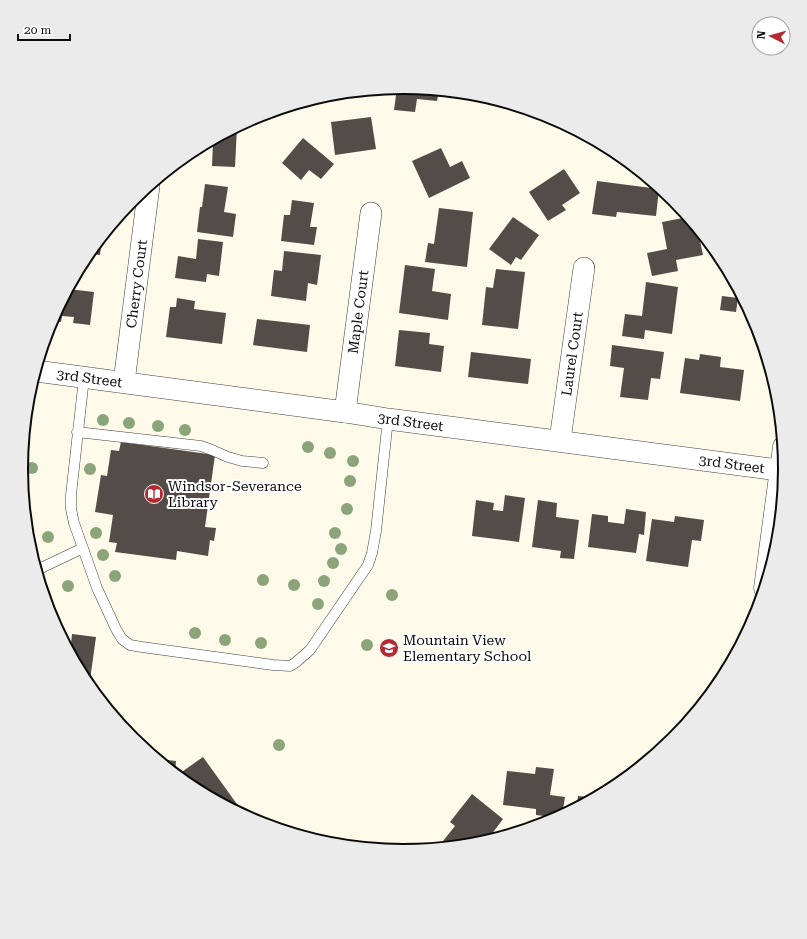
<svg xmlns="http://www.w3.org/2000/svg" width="807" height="939" font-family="'Roboto Serif',serif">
  <rect width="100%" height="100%" fill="#fefae9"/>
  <path fill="#534c48" d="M404 87 439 90 437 101 417 99 415 112 394 110 397 88Z
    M484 96 511 104V105L483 103Z
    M371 117 376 149 335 155 331 122Z
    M237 127 235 167 212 166 213 142H208Z
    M303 138 334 164 321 179 309 170 301 180 282 163Z
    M441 148 450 167 462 161 470 178 429 198 412 161Z
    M564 169 580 193 562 205 566 210 548 221 529 192Z
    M597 181 659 189 656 216 617 212 616 217 592 214Z
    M205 184 228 187 224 212 236 214 233 237 197 232 200 207H202Z
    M292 200 314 203 310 227H317L314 245 281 241 284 215H290Z
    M439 208 473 212 467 267 425 262 428 243 434 244Z
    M513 217 539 235 521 260 516 257 511 265 489 249Z
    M688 217 697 227 703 255 676 260 678 271 652 276 647 253 667 249 662 222Z
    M102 237 100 255 88 254Z
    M198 239 223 242 219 276 207 274 206 282 175 278 178 256 196 259Z
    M284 251 321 255 317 285 308 283 306 301 271 296 274 270 282 271Z
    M405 265 435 269 432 291 451 294 448 320 399 313Z
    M496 269 525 272 518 329 482 325 486 287 493 288Z
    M646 282 678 287 672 334 645 330 644 339 622 336 625 314 642 316Z
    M68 289 94 292 90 325 73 323 74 317 62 316 61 322 51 321Z
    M722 296 738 298 736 312 720 310Z
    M177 298 195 301 194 309 226 313 222 344 166 337 170 307H176Z
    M257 319 310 325 307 352 253 345Z
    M399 330 430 333 429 344 444 346 441 372 395 366Z
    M612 345 664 352 660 379 651 378 648 400 620 397 624 368 610 366Z
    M471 352 531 359 528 384 468 377Z
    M700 354 721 357 720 367 744 370 740 401 680 393 685 358 699 360Z
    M121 442 215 455 205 527 216 528 214 541 210 540 208 556 177 551 176 560 115 552 117 543 109 542 113 515 95 512 101 475 107 476 111 450 119 451Z
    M505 495 525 498 519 542 472 536 476 500 494 503 493 510 503 511Z
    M538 500 557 503 556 517 579 520 574 559 560 558 561 551 532 547Z
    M626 509 646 512 644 535 639 534 636 553 588 547 592 514 608 516V522L624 524Z
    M675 516 704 520 701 541 692 540 688 567 646 561 652 519 674 522Z
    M72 634 96 637 89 687 85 682 70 653Z
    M203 757 247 818 191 787 176 776Z
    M167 760 176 761 175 774 163 765H167Z
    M536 767 554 769 550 795 565 797 562 816 559 818 536 815V809L503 805 507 771 535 774Z
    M472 794 503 819 485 843 476 845 471 841 467 846 451 847 443 841 455 826 450 822Z
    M578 796 596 798 576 809Z"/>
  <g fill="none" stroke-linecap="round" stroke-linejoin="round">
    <defs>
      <path id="service" d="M84 378 71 495V509L74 523 97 588 116 629 122 639 130 645 142 647 273 665 290 666 295 663 310 650 368 565 372 553 376 531 388 419
        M77 432 201 446 212 450 228 457 242 461 263 463
        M37 572 41 568 83 548"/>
      <g id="minor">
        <path id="s1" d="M36 371 345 412 388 419 786 471"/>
        <path id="s2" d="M124 382 149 186"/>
        <path id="s3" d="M345 412 371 213"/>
        <path id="s4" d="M560 440 584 268"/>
      </g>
      <path id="tertiary" d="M765 588 784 447"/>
    </defs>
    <use href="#service" stroke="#3e3e3e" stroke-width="11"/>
    <use href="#minor" stroke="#3e3e3e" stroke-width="22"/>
    <use href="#tertiary" stroke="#3e3e3e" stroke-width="23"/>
    <use href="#service" stroke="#fff" stroke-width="10"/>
    <use href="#minor" stroke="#fff" stroke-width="21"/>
    <use href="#tertiary" stroke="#fff" stroke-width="22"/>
  </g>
  <g fill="#8ba47a">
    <circle cx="103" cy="420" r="6"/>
    <circle cx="129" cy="423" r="6"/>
    <circle cx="158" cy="426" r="6"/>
    <circle cx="185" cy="430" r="6"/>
    <circle cx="308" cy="447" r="6"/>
    <circle cx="330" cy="453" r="6"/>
    <circle cx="353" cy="461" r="6"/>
    <circle cx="32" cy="468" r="6"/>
    <circle cx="90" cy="469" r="6"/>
    <circle cx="350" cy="481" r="6"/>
    <circle cx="347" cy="509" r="6"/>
    <circle cx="96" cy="533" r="6"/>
    <circle cx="335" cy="533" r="6"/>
    <circle cx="48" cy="537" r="6"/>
    <circle cx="341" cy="549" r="6"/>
    <circle cx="103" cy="555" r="6"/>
    <circle cx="333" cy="563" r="6"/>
    <circle cx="115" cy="576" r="6"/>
    <circle cx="263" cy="580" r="6"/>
    <circle cx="324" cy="581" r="6"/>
    <circle cx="294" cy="585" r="6"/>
    <circle cx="68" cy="586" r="6"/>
    <circle cx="392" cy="595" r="6"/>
    <circle cx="318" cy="604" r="6"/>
    <circle cx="195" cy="633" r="6"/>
    <circle cx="225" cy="640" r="6"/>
    <circle cx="261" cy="643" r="6"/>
    <circle cx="367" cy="645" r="6"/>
    <circle cx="279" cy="745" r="6"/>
  </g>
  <defs>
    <symbol id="library-disc" viewBox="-11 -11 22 22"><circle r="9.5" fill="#b32a33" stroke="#fff"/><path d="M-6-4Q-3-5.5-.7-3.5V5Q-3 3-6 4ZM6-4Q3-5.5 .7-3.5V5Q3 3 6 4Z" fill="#fff"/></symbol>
    <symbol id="school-disc" viewBox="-11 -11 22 22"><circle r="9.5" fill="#b32a33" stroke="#fff"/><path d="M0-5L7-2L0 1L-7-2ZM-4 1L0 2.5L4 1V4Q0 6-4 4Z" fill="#fff"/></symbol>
  </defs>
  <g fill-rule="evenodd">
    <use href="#library-disc" x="143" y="483" width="22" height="22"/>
    <use href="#school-disc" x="378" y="637" width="22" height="22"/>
  </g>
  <g text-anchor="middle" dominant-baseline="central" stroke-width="4" stroke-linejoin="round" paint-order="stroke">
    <g font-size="14" fill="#0b0b0b" stroke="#fff">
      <text stroke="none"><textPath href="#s2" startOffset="99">Cherry Court</textPath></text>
      <text stroke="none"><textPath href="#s3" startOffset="101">Maple Court</textPath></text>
      <text stroke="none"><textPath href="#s4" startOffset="87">Laurel Court</textPath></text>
      <text stroke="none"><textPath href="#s1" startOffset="54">3rd Street</textPath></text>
      <text stroke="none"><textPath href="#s1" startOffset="378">3rd Street</textPath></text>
      <text stroke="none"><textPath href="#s1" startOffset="702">3rd Street</textPath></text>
    </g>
    <g font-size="14" fill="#0b0b0b" stroke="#fff" text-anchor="start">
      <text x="168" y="486">Windsor-Severance<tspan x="168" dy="16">Library</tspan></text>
      <text x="403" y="640">Mountain View<tspan x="403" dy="16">Elementary School</tspan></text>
    </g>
  </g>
  <path d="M0 0H807V939H0ZM28 469a375 375 0 1 1 750 0a375 375 0 1 1-750 0Z" fill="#ebebeb" fill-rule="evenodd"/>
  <path fill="none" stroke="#0b0b0b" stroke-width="2" d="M28 469a375 375 0 1 1 750 0a375 375 0 1 1-750 0Z"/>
  <g transform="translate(771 36) rotate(276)"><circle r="19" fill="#ffffff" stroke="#9d9d9d"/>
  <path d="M0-3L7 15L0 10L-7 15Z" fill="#b32a33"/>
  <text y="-6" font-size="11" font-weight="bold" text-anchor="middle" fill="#0b0b0b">N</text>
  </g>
  <path d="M18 34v6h52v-6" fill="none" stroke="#0b0b0b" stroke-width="2"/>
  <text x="24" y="34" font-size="12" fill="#0b0b0b" stroke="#ffffff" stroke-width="3" paint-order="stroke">20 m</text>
</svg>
